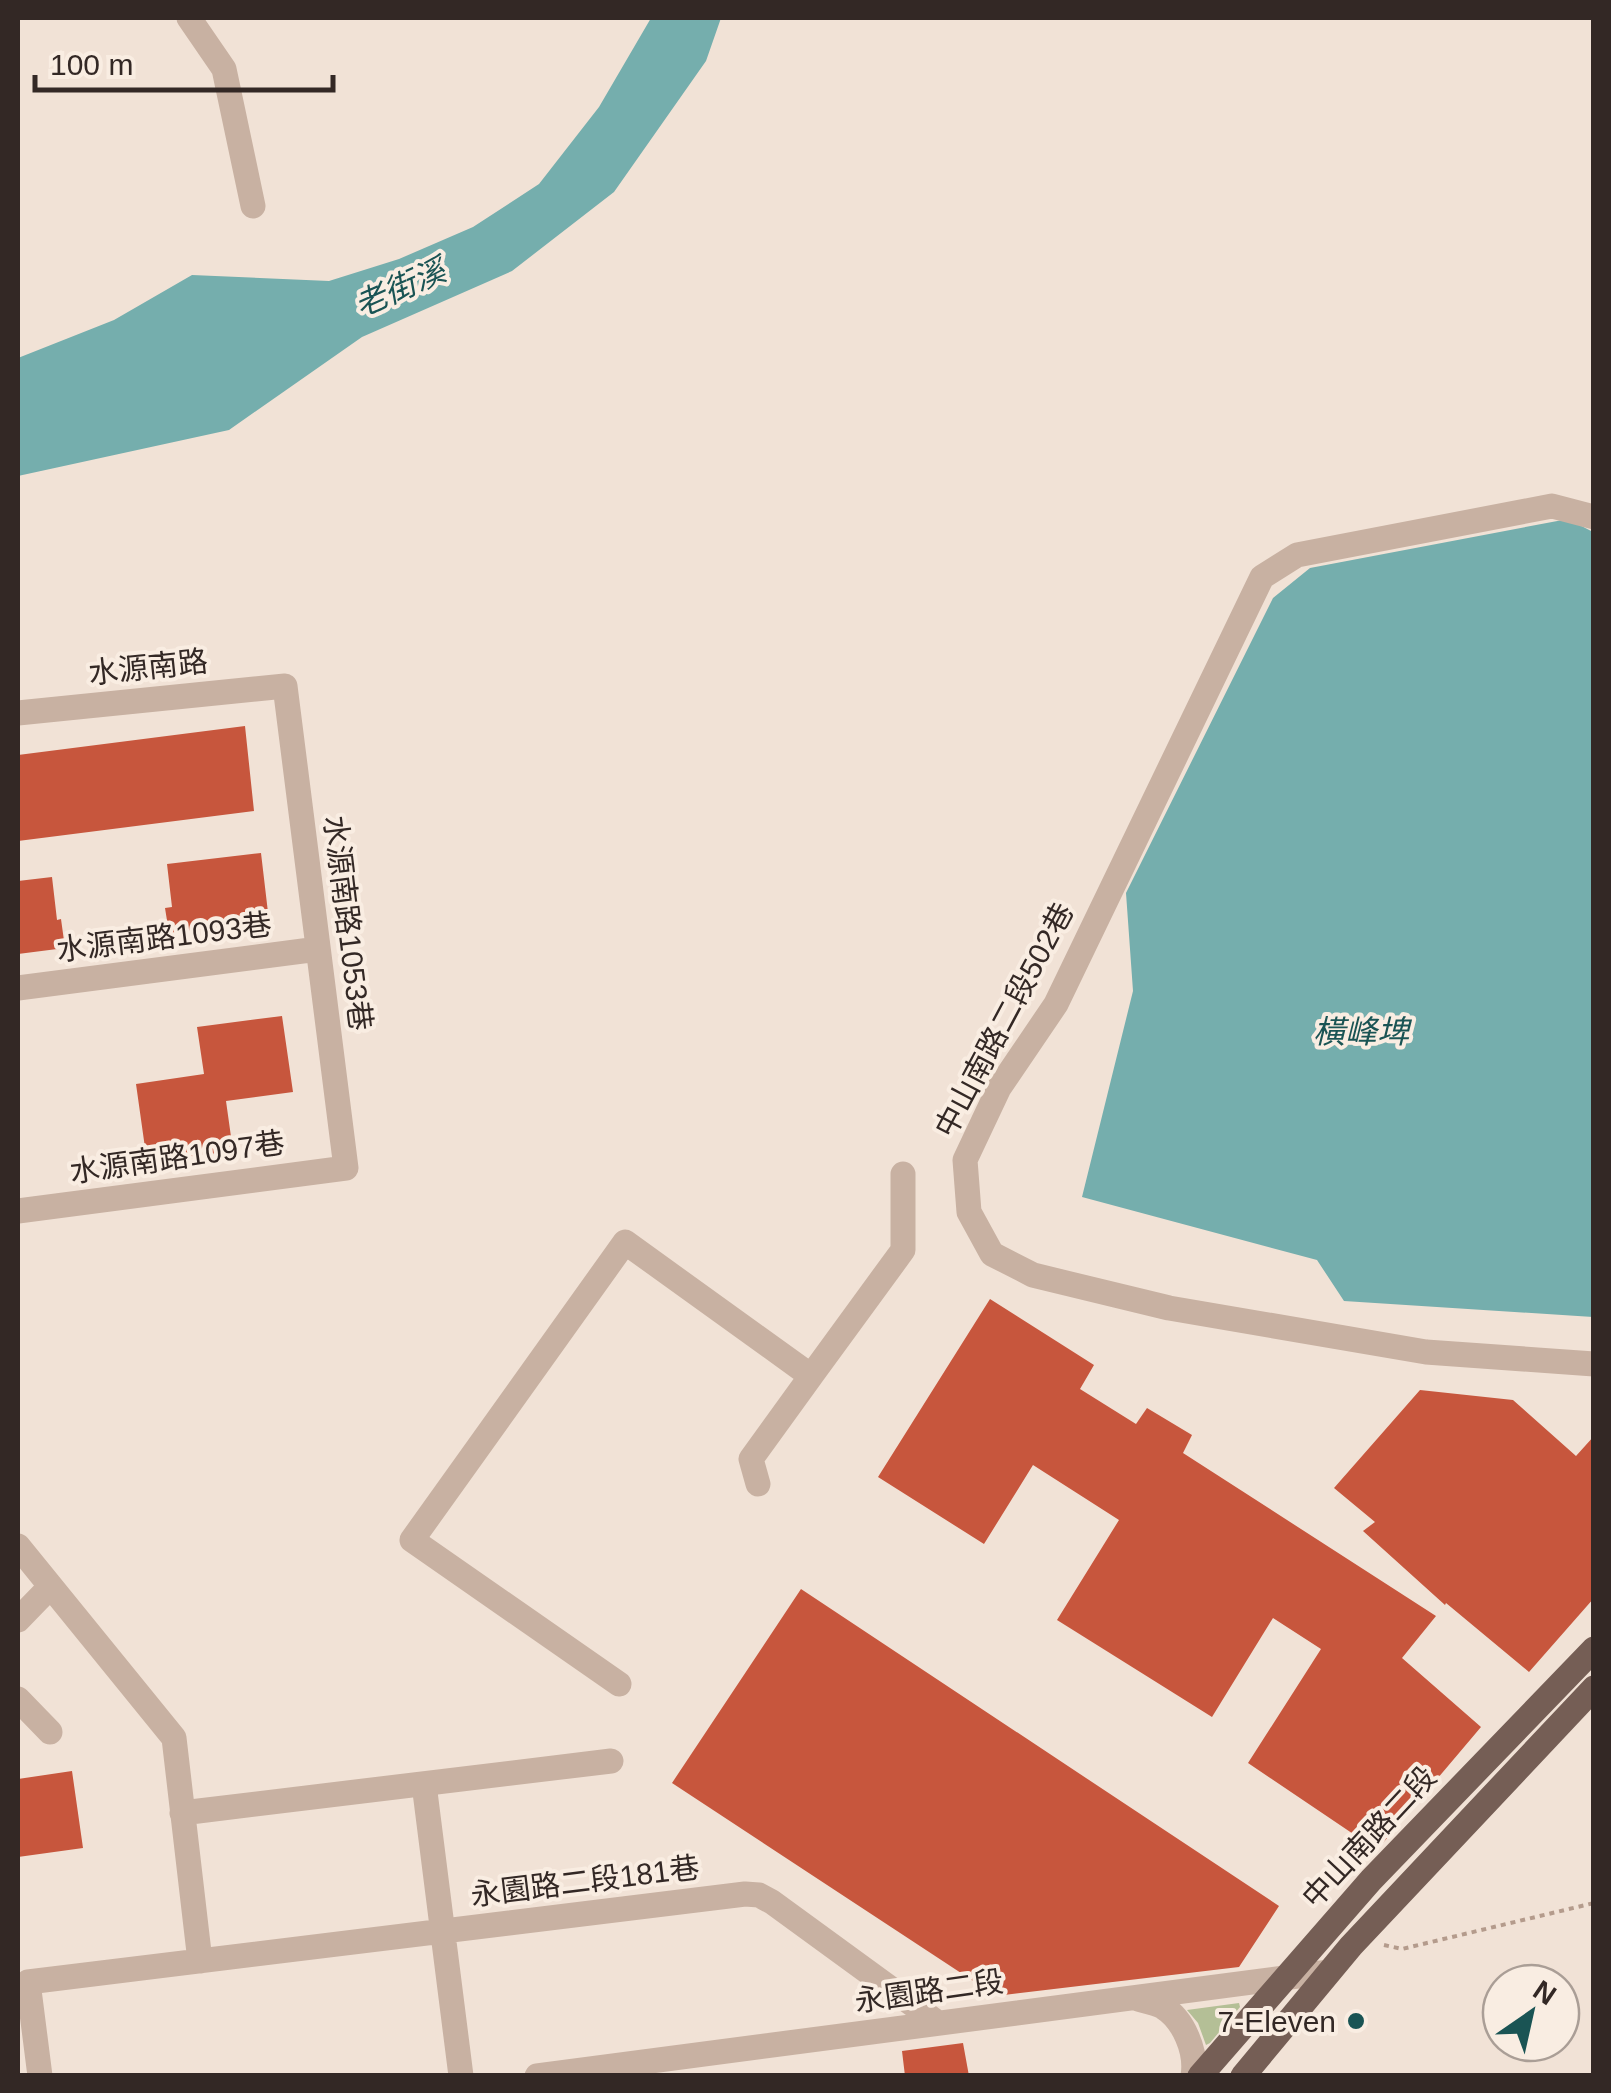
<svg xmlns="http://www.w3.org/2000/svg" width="1611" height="2093" font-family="Arial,'Noto Sans TC',sans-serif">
  <rect width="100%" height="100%" fill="#f1e2d6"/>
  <path fill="#b4bf96" d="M1239 2003 1240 2007 1210 2043 1206 2045 1198 2023 1187 2010Z"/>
  <path fill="#75aead" d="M651 18H721L706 61 614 192 512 271 362 337 229 430 18 476V358L114 320 192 275 329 281 399 259 473 227 539 184 599 107Z
    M1568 519 1593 532V1317L1344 1301 1317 1260 1082 1197 1133 991 1126 893 1273 598 1310 568Z"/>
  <path fill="#c7563d" d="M245 726 254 811 18 841V755Z
    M261 853 269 921 169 933 165 908 172 907 167 864Z
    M52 877 57 920 61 919 65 948 18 954V881Z
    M282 1016 293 1092 226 1101 233 1151 147 1162 136 1084 204 1074 197 1027Z
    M990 1299 1094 1365 1080 1389 1136 1424 1147 1408 1192 1435 1183 1453 1436 1616 1402 1658 1481 1727 1377 1850 1248 1763 1321 1649 1273 1618 1212 1717 1057 1620 1119 1520 1033 1465 984 1544 878 1477Z
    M1420 1390 1513 1400 1576 1456 1594 1436V1598L1529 1672 1446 1603 1445 1605 1363 1531 1375 1522 1334 1488Z
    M801 1589 1279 1906 1239 1967 996 1996 672 1783Z
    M72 1771 83 1848 18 1857V1779Z
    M963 2043 969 2076H905L902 2051Z"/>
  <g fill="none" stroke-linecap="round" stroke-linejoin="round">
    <path stroke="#b49b8c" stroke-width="4" stroke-dasharray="5 5" stroke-linecap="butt" d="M1384 1945 1402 1949 1594 1903"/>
    <path stroke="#c8b1a2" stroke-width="25" d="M189 18 224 69 253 206
      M1594 517 1552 506 1297 555 1262 577 1056 1004 999 1088 965 1160 969 1212 992 1254 1033 1275 1169 1308 1426 1352 1594 1364
      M18 713 285 686 346 1168 18 1211
      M18 988 318 949
      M811 1376 903 1250V1174
      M18 1546 174 1738 200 1961
      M18 1620 50 1587
      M619 1684 412 1540 625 1242 811 1376 751 1459 758 1484
      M18 1699 50 1732
      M424 1784 461 2076
      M182 1813 611 1761
      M1138 1999C1145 2001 1156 2003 1163 2007 1184 2020 1197 2052 1193 2076
      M40 2076 28 1982 745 1894 759 1895 772 1902 938 2023
      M537 2076 1329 1972"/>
    <path stroke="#755e55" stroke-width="25" d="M1200 2076 1371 1880 1594 1649
      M1243 2076 1351 1946 1594 1688"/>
  </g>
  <circle fill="#1a5454" stroke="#f9ede2" stroke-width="4" cx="1356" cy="2021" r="10"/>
  <g text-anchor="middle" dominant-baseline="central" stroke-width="8" stroke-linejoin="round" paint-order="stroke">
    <g font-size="30" fill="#332825" stroke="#f9ede2">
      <text transform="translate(148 667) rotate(-6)">水源南路</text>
      <text transform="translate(348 923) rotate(83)">水源南路1053巷</text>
      <text transform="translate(164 937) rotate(-7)">水源南路1093巷</text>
      <text transform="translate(1004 1020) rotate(-62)">中山南路二段502巷</text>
      <text transform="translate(177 1157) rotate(-8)">水源南路1097巷</text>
      <text transform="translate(1369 1837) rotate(-47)">中山南路二段</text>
      <text transform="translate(585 1881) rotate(-7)">永園路二段181巷</text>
      <text transform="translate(929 1991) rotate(-8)">永園路二段</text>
    </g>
    <g font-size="30" fill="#332825" stroke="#f9ede2" text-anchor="end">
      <text x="1336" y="2021">7-Eleven</text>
    </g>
    <g font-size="32" font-style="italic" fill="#1a5454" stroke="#f9ede2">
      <text transform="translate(400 288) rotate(-24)">老街溪</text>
      <text x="1361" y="1032">橫峰埤</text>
    </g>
  </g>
  <rect width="1611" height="2093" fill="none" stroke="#332825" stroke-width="40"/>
  <g transform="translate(1531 2013) rotate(34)"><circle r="48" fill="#f9ede2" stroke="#aa9e96" stroke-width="2.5"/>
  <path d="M0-8L18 38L0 25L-18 38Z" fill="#1a5454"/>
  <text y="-15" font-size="28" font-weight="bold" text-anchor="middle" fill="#332825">N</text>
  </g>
  <path d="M35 75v15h298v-15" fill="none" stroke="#332825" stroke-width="5"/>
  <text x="50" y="75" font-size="30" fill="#332825" stroke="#f9ede2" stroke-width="8" paint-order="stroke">100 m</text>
</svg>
